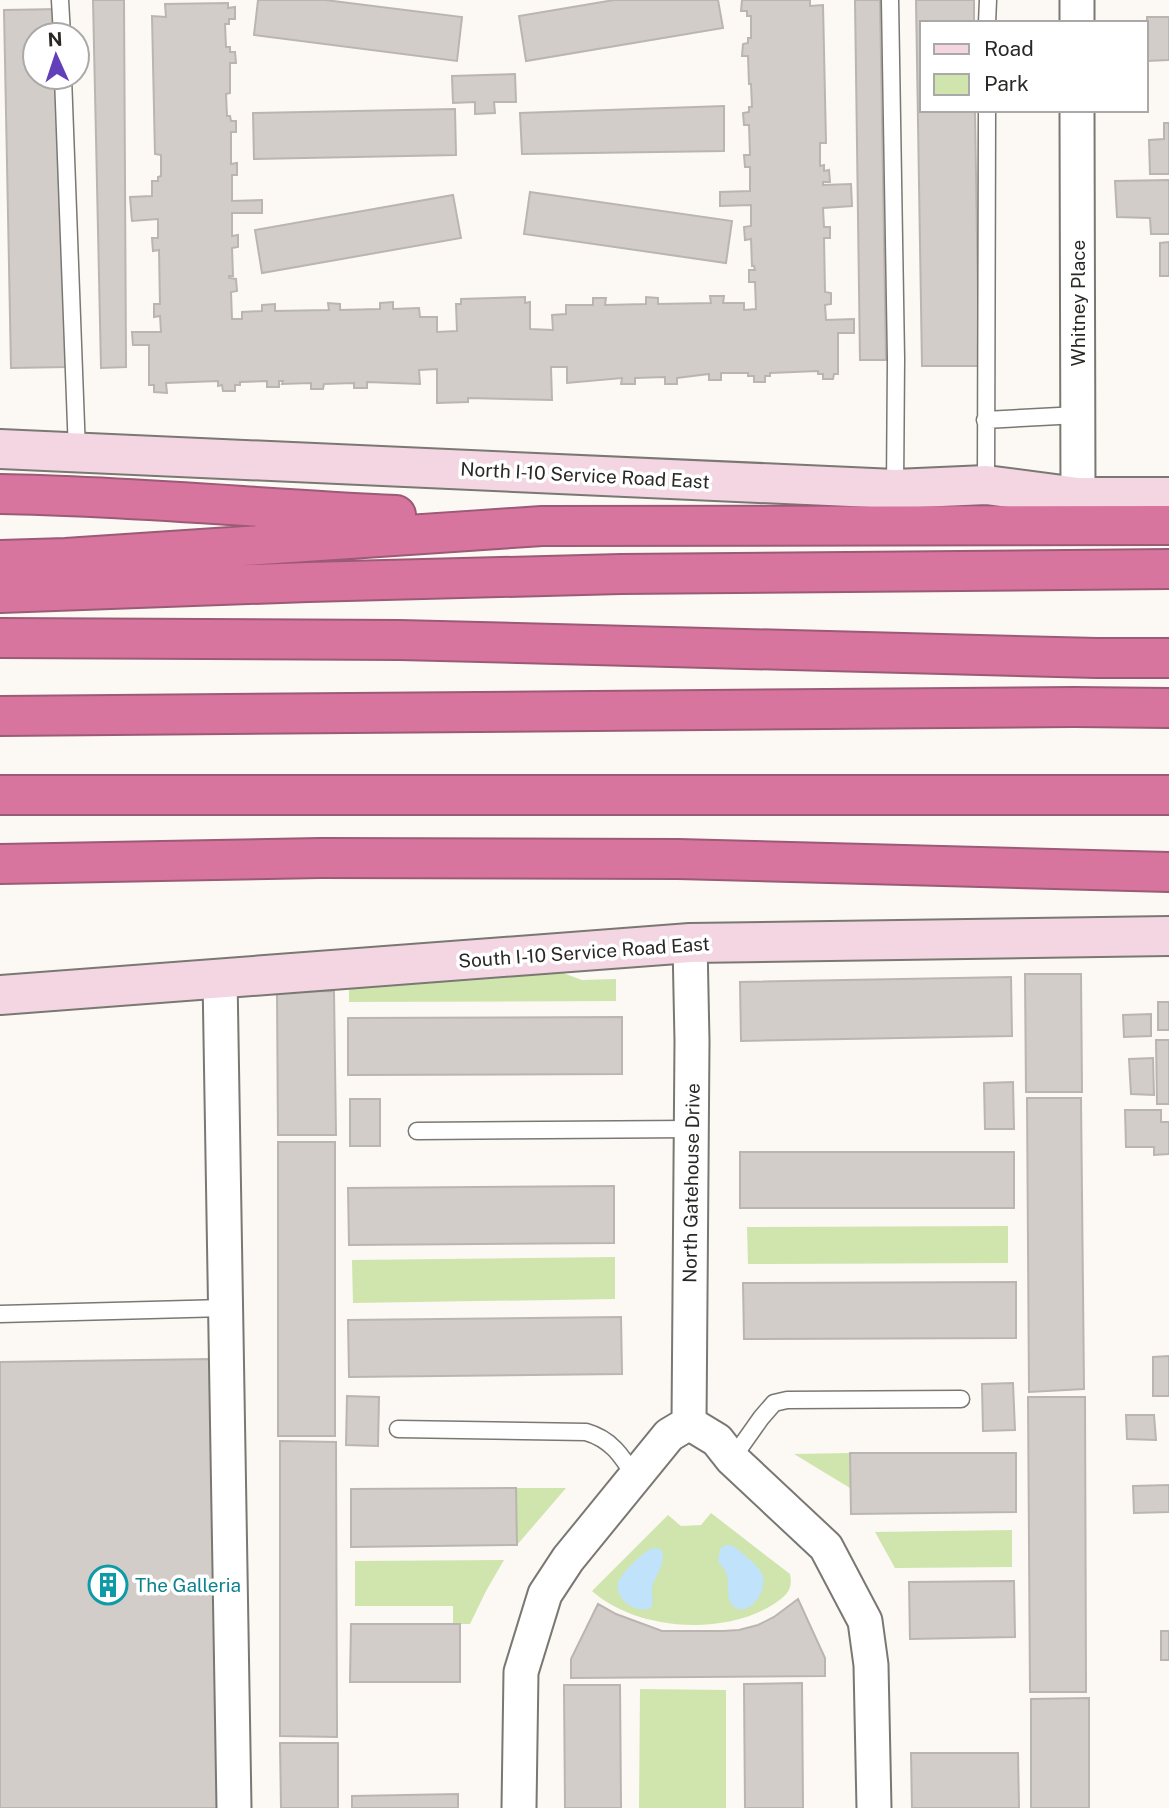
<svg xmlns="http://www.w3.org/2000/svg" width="1169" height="1808" font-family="'Public Sans',sans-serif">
  <rect width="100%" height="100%" fill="#fcf8f3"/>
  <path fill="#cfe5ad" d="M538 968 554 974 563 973 582 980 616 979V1001L349 1002V978Z
    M1008 1226V1263L748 1264 747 1227Z
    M615 1257V1299L353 1303 352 1260Z
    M850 1453V1488L794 1454Z
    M516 1488H566L517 1545Z
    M711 1513 790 1574C793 1590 787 1595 774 1604 724 1636 637 1631 592 1591L668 1515 681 1526 701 1525Z
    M1012 1530V1567L895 1568 875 1532Z
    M504 1560 486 1591 470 1624H453V1606H355V1561Z
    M640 1689 726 1690V1808H639Z"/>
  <path fill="#c0e2fa" d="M726 1545 734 1546C742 1554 757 1563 762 1574 769 1589 750 1618 734 1607 726 1601 729 1584 727 1575 726 1570 721 1566 718 1561L720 1549Z
    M653 1548 661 1549C668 1565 653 1575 652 1590 652 1597 654 1601 651 1608 636 1614 615 1600 618 1583 621 1573 644 1551 653 1548Z"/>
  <path fill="#d3cdca" stroke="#bbb5b2" stroke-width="2" d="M93 0H124L126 367 101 368Z
    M258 0H325L462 17 457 61 254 35Z
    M614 0H718L723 28 526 61 519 16Z
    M742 0H810V6L823 5 826 143H820V166L824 165V171L829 170 830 182H823V185L851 184 852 206 823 208 824 227H830V238H824L825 292 831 293V304L825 305 826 320 854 319V333H838V374H834L833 379H823V374H818V371L770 373V376H765V382H754V376H748V373H721V380H709V374L677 378V384H665V377L635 378V384H621L622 378 567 383V367H551L552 400 468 398V402L437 403V369L419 370 420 384 367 382V388H354V383L324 384 323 389H311V383L282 384 283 381H279V387H267V381L240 382V385H235V391H223L222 385 218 386V381L166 383 167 393 154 392V385H149V345H133L132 332H161L160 316 154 317V304H160L159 250 153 251 152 238H158V219L132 221 130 197 152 196V181H158V177L161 176V155L155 154 152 16 166 17 165 4 228 3V8L235 7V19H229V24H225L226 47H230V52H235L236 63H230V93L226 94 227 116H230L231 121H236V132H231V164L237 163V175H232V201L262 200V213H232V236L238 235V247L232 248 233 276H229V278L236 279 237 291 231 292 232 319H242V312L262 311V305L275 304V311L329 310 328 303 340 304V310L380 309V303L393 302V309L419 308 420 317H437V332L457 331 456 304H461V299L525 297V303L530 302V329L553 330 552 315 566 314V305H593V298H606L605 305 646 304V297L658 298V304L711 303 710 296H724L723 303H744V310L756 309 755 282H749V270H755L754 266H752L751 239 745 240 744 227 751 226V205L720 206V192L750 191V167H745L744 155H750L749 125H744L743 113 749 112V107H752L751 84H749L748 56H742L743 44 748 43V38H751V16H747V11H741Z
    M855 0H880L886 360H860Z
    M916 0H974V23H922V110H975L979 366H922Z
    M60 9 61 35H35V77H61L67 367 11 368 4 10Z
    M1147 17H1169V60L1147 61Z
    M515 74 516 102H494L495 113 475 114V102L453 103 452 76Z
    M724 106V151L522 154 520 113Z
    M455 109 456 155 254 159 253 113Z
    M1164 123H1169V174H1150L1149 140 1164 139Z
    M1169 180V234H1151L1150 218 1117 217 1115 181Z
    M530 192 732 221 726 263 524 234Z
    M453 195 461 238 262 273 255 230Z
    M1169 242V276H1160V243Z
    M1025 974H1081L1082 1092H1026Z
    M1011 977 1012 1036 741 1041 740 982Z
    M334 991 336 1135H278L277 992Z
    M1158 1002H1169V1030H1158Z
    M1151 1014V1036L1124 1037 1123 1015Z
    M622 1017V1074L348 1075V1018Z
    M1156 1040H1169V1104H1157Z
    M1153 1058 1154 1095 1131 1094 1129 1059Z
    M1013 1082 1014 1129H985L984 1083Z
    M1027 1098H1081L1084 1389 1029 1392Z
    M350 1099H380V1146H350Z
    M1125 1110H1161V1122H1169V1154L1154 1155V1147H1126Z
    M278 1142H335V1436H278Z
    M740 1152H1014V1208H740Z
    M614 1186V1243L349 1245 348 1188Z
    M1016 1282V1338L744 1339 743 1283Z
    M621 1317 622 1374 349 1377 348 1320Z
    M1169 1356V1396H1153V1357Z
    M212 1359 219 1808H0V1362Z
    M1013 1383 1015 1430 983 1431 982 1384Z
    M347 1396 379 1397 378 1446 346 1445Z
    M1028 1397H1085L1086 1692H1030Z
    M1126 1415H1154L1156 1440 1127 1439Z
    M280 1441 336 1442 337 1737 280 1736Z
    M850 1453H1016V1512L851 1514Z
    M1169 1485V1512L1134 1513 1133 1486Z
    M516 1488 517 1545 351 1547V1489Z
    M1014 1581 1015 1637 910 1639 909 1582Z
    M798 1599 825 1658V1676L571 1678V1659L598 1604 616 1614 662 1631H723L739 1630 758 1625 774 1617Z
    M351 1624H460V1682H350Z
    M1161 1631H1169V1660H1161Z
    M802 1683 803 1808H745L744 1684Z
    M564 1685H620L621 1808H565Z
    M1089 1698V1808H1031V1699Z
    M280 1743H338V1808H281Z
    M911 1753H1018L1019 1808H912Z
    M458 1794V1808H352V1796Z"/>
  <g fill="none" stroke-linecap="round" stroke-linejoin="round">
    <defs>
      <path id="lane" d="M60 0 62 35
        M890 0 896 359 895 489
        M987 23 988 0
        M63 77 77 452
        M985 420 1078 415
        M986 485 987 110
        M417 1131 691 1129
        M0 1314 225 1308
        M398 1429 586 1432C611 1439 622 1456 635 1477
        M732 1459 761 1418 774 1403 787 1400 961 1399"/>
      <path id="street" d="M1077 0V23
        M1077 110 1078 497
        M220 978 234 1808
        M689 1423 692 1041 690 943
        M689 1423 717 1440 732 1459 826 1547 865 1621 871 1665 874 1808
        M519 1808 521 1672 545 1594 568 1559 669 1435 689 1423"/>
      <path id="secondary" d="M0 449 895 489 986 485 1078 497H1169
        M0 995 690 943 1169 936"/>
      <path id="highway" d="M0 494C132 496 264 509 396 515
        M0 560 66 558 542 526 1169 525
        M0 593 308 582 621 574 1169 569
        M0 638 400 640 1097 658H1169
        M0 716 1074 707 1169 708
        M0 795H1169
        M0 864 321 858 678 859 1169 872"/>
    </defs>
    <use href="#lane" stroke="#7a7873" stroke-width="19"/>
    <use href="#street" stroke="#7a7873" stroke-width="37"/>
    <use href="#secondary" stroke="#7a7873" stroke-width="42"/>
    <use href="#highway" stroke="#9b5a75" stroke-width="42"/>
    <use href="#lane" stroke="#fff" stroke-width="16"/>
    <use href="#street" stroke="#fff" stroke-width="33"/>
    <use href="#secondary" stroke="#f3d6e2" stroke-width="38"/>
    <use href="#highway" stroke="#d8759f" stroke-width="38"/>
  </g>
  <defs>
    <symbol id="building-ring" viewBox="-11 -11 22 22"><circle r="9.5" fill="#fff" stroke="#0f9aa8" stroke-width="1.5"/><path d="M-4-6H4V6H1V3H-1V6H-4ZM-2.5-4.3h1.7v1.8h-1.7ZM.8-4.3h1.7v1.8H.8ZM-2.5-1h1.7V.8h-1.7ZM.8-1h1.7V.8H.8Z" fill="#0f9aa8"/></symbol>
  </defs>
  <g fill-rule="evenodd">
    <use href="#building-ring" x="86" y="1563" width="44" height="44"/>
  </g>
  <g text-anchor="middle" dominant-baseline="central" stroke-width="7" stroke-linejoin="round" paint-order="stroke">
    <g font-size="19" fill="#292826" stroke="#fff">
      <text transform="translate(1078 303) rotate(-90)">Whitney Place</text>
      <text transform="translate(585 475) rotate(3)">North I-10 Service Road East</text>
      <text transform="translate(584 952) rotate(-4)">South I-10 Service Road East</text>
      <text transform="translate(691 1183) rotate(-89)">North Gatehouse Drive</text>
    </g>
    <g font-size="19" fill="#0d838f" stroke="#fff" text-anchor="start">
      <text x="135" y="1585">The Galleria</text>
    </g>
  </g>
  <rect x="920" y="21" width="228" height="91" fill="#ffffff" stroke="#a9a9a8" stroke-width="2"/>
  <rect x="934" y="44" width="35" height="10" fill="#f3d6e2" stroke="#a9a9a8" stroke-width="2"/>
  <text x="984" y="56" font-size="21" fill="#292826">Road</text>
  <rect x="934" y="74" width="35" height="21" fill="#cfe5ad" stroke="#a9a9a8" stroke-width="2"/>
  <text x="984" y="91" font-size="21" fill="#292826">Park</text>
  <g transform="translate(56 56) rotate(357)"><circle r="33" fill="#ffffff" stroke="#a9a9a8" stroke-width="2"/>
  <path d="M0-5L12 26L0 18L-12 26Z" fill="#6140b9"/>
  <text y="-10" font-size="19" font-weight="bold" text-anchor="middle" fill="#292826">N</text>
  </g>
</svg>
